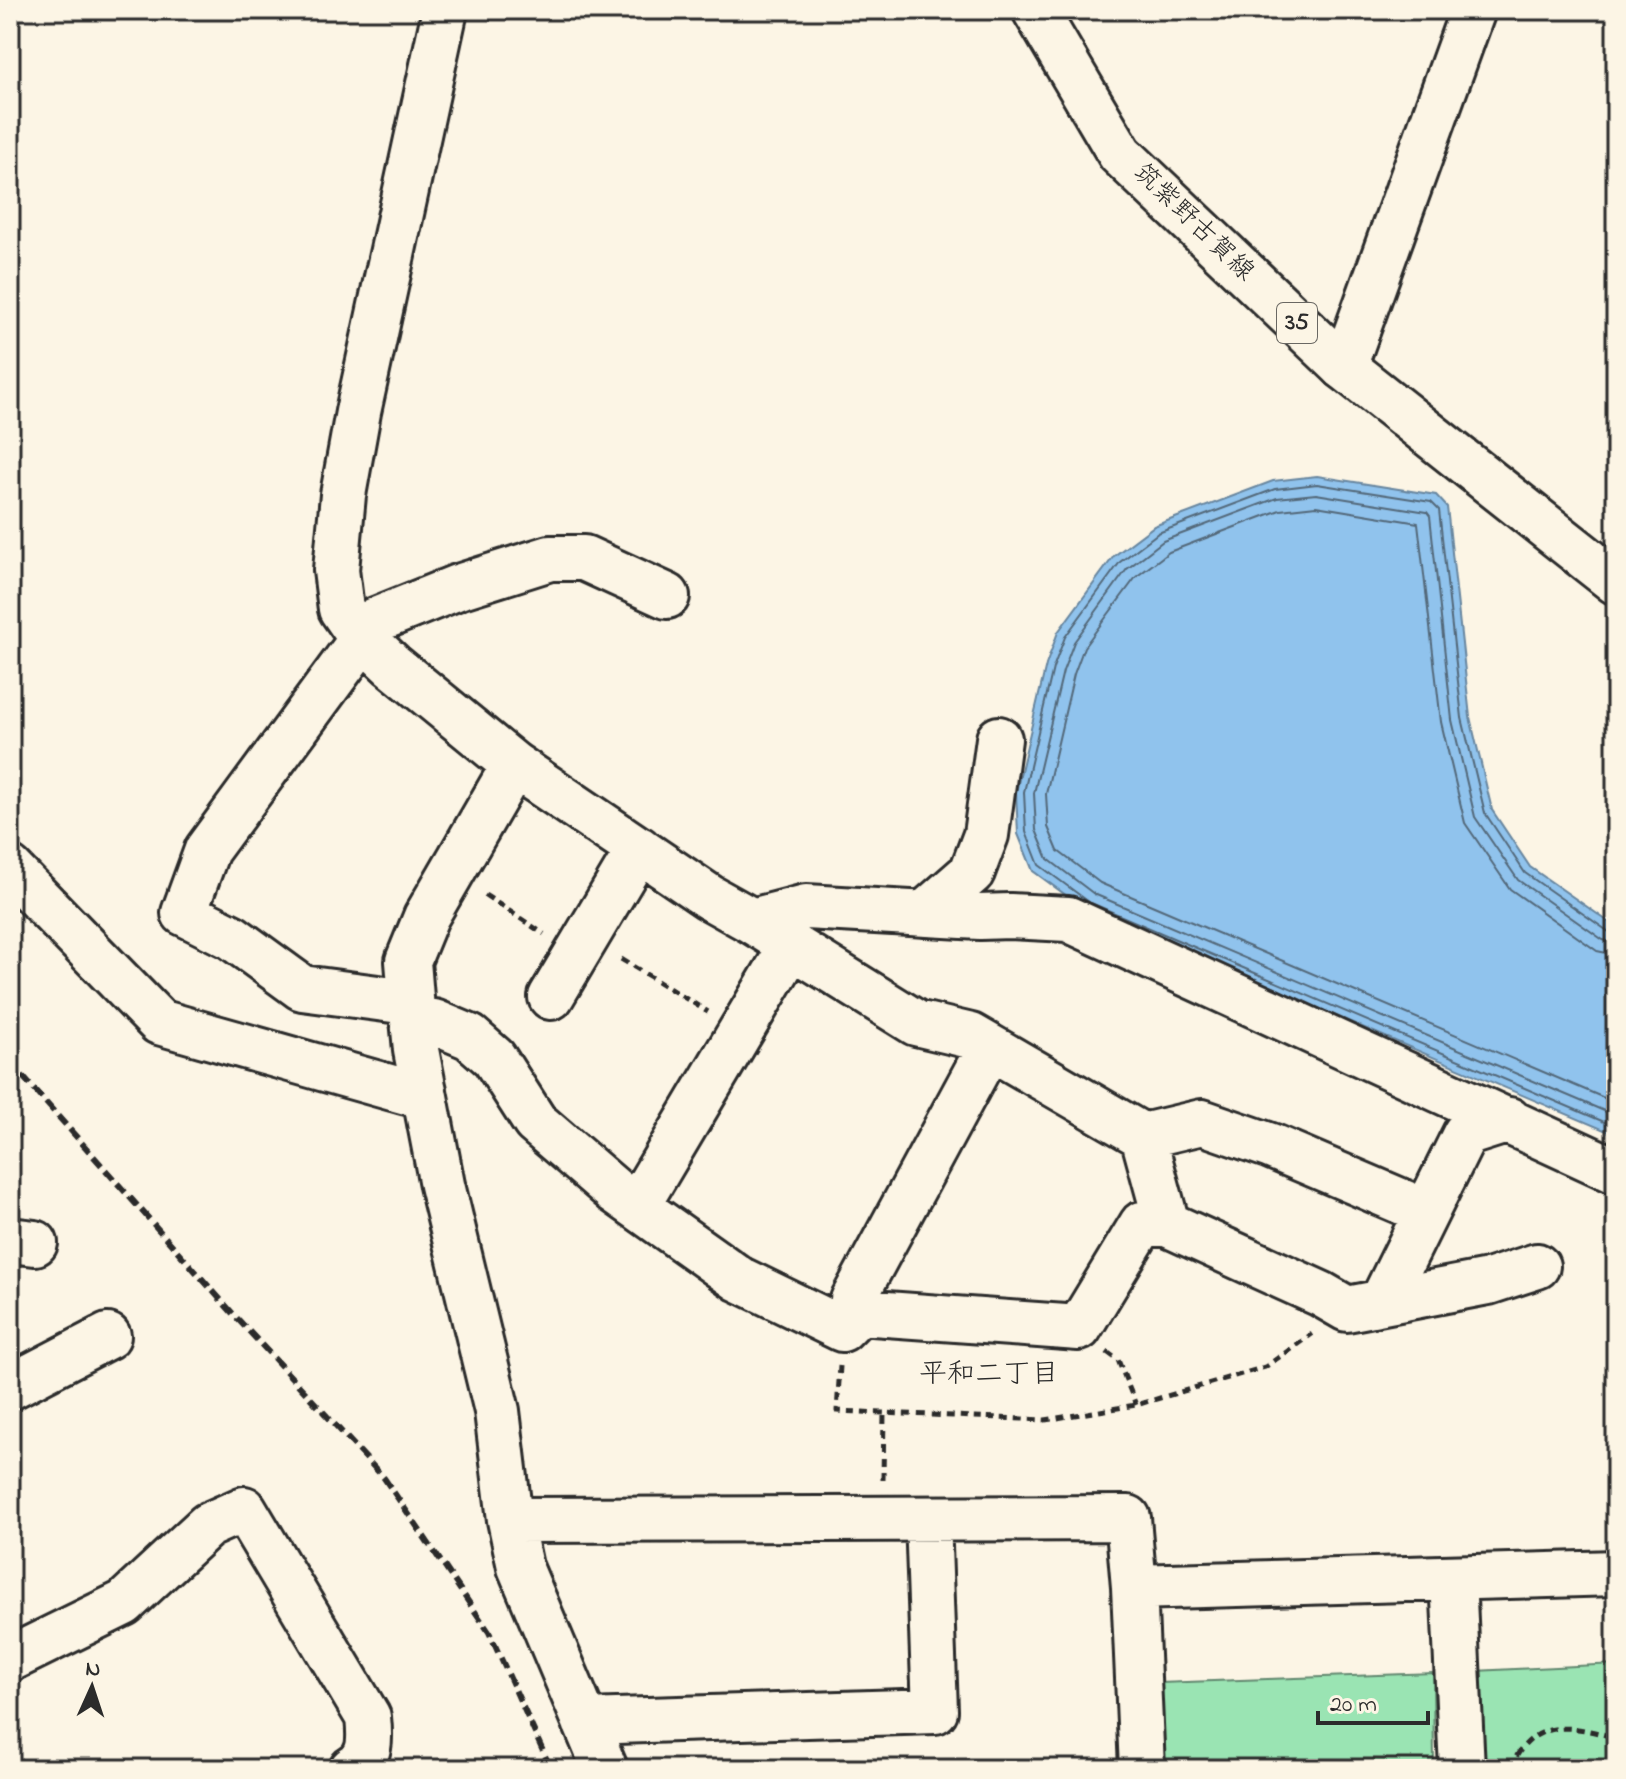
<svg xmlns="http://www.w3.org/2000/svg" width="1626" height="1779" font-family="'Indie Flower','Klee One',sans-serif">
  <rect width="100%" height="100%" fill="#fcf5e5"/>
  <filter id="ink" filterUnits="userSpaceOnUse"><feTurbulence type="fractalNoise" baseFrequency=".0125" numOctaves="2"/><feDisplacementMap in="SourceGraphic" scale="16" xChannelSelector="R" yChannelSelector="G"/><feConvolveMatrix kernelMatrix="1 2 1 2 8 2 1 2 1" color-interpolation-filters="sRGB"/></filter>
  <g filter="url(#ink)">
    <path fill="#9ae4b3" stroke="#62886f" stroke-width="2" d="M1616 1664V1769H1478L1475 1671Z
      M1433 1673 1434 1769H1163L1160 1683Z"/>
    <path fill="#90c3ed" stroke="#68869f" stroke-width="2" d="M1317 476 1436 495 1447 507 1470 717 1492 810 1530 867 1616 927V1135L1085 909 1033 871 1018 834 1016 792 1046 665 1058 632 1114 556 1154 526 1273 481Z"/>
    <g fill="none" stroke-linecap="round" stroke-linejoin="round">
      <path stroke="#536879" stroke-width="2" d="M1089 902 1039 865 1026 832 1024 792 1053 668 1065 637 1120 562 1158 533 1275 489 1317 484 1431 502 1439 510 1462 718 1485 813 1525 873 1609 932 1616 933
        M1091 903 1616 1127
        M1616 943 1603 940 1518 880 1475 817 1452 720 1430 516 1427 512 1316 494 1277 498 1163 541 1127 569 1074 642 1063 671 1034 793 1036 830 1048 859 1094 894 1616 1116
        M1616 955 1597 951 1510 889 1465 823 1441 722 1418 523 1316 506 1280 510 1169 552 1136 577 1084 647 1074 674 1046 794 1048 827 1058 851 1100 883 1616 1103"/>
      <defs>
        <path id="minor" d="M445 10 358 412 343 495 336 570 341 609 357 632 392 665 514 765 709 897 752 921 916 1023 971 1036 1143 1136 1167 1224 1321 1294 1347 1309 1488 1282 1537 1266
          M1344 367 1473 10
          M514 765 426 917 408 961 411 998 416 1050 442 1185 497 1411 510 1520 520 1567 605 1769
          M10 869 159 1022 407 1092 424 1090
          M924 914 972 872 986 835 999 739
          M752 921 806 907 980 917 1010 916 1068 919 1616 1171
          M551 997 639 849
          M411 998 393 1000 302 988 232 937 184 913 207 850 376 620 458 587 550 558H584L667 596
          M413 1022H434L470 1037 494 1058 535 1122 615 1191 739 1279 842 1329 859 1312 1079 1328 1142 1224H1167
          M1143 1136 1202 1122 1271 1146 1426 1212
          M637 1206 792 945
          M10 1240 35 1243
          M1382 1302 1465 1134 1509 1120
          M859 1312 853 1300 989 1048
          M10 1387 108 1336
          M510 1520 1128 1518 1134 1587 1142 1769
          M1453 1578 1462 1769
          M1134 1587 1616 1573
          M10 1659 124 1603 208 1525 244 1509 368 1717C370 1737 372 1758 352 1769
          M585 1722 935 1711 928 1519"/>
        <path id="major" d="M1035 10 1120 154 1344 367 1616 582"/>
      </defs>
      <use href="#minor" stroke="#2b2b2b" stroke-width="50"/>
      <use href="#major" stroke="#2b2b2b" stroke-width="50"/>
      <path stroke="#2b2b2b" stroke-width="5" stroke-dasharray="8 6" stroke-linecap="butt" d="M485 895 544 934
        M621 959 708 1012
        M1107 1352 1118 1360 1136 1405
        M840 1366 837 1411 1045 1420 1136 1405 1265 1367 1312 1334
        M883 1480 884 1413
        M1510 1769C1532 1718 1570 1724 1616 1738"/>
      <use href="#minor" stroke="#fcf5e5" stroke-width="44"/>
      <use href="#major" stroke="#fcf5e5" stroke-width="44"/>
      <path stroke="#2b2b2b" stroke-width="6" stroke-dasharray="12 6" stroke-linecap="butt" d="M10 1062 235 1316 384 1478 489 1632 551 1769"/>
    </g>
  </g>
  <g text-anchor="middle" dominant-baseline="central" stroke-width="8" stroke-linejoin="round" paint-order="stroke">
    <rect fill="#fcf5e5" stroke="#6a6863" stroke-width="2" x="1277" y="303" width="40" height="40" rx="6"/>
    <g font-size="24" font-weight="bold" fill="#2b2b2b">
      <text x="1297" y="323">35</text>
    </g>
    <g font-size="26" fill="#2b2b2b" stroke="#fcf5e5">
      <text transform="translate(1193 223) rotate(44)">筑紫野古賀線</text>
    </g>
    <g font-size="28" fill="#2b2b2b" stroke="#fcf5e5">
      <text x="989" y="1375">平和二丁目</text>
    </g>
  </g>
  <rect width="1626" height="1779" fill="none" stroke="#fcf5e5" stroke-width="40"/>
  <rect x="20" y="20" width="1586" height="1739" fill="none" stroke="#2b2b2b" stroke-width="3" filter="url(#ink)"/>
  <g transform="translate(92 1687) rotate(3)" stroke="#fcf5e5" stroke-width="6" paint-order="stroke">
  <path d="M0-6L14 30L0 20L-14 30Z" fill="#2b2b2b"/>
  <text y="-12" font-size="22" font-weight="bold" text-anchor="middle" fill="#2b2b2b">N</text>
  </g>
  <path d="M1318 1711v12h110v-12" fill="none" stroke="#2b2b2b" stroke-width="4"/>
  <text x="1330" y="1711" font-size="24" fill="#2b2b2b" stroke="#fcf5e5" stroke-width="6" paint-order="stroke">20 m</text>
</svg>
